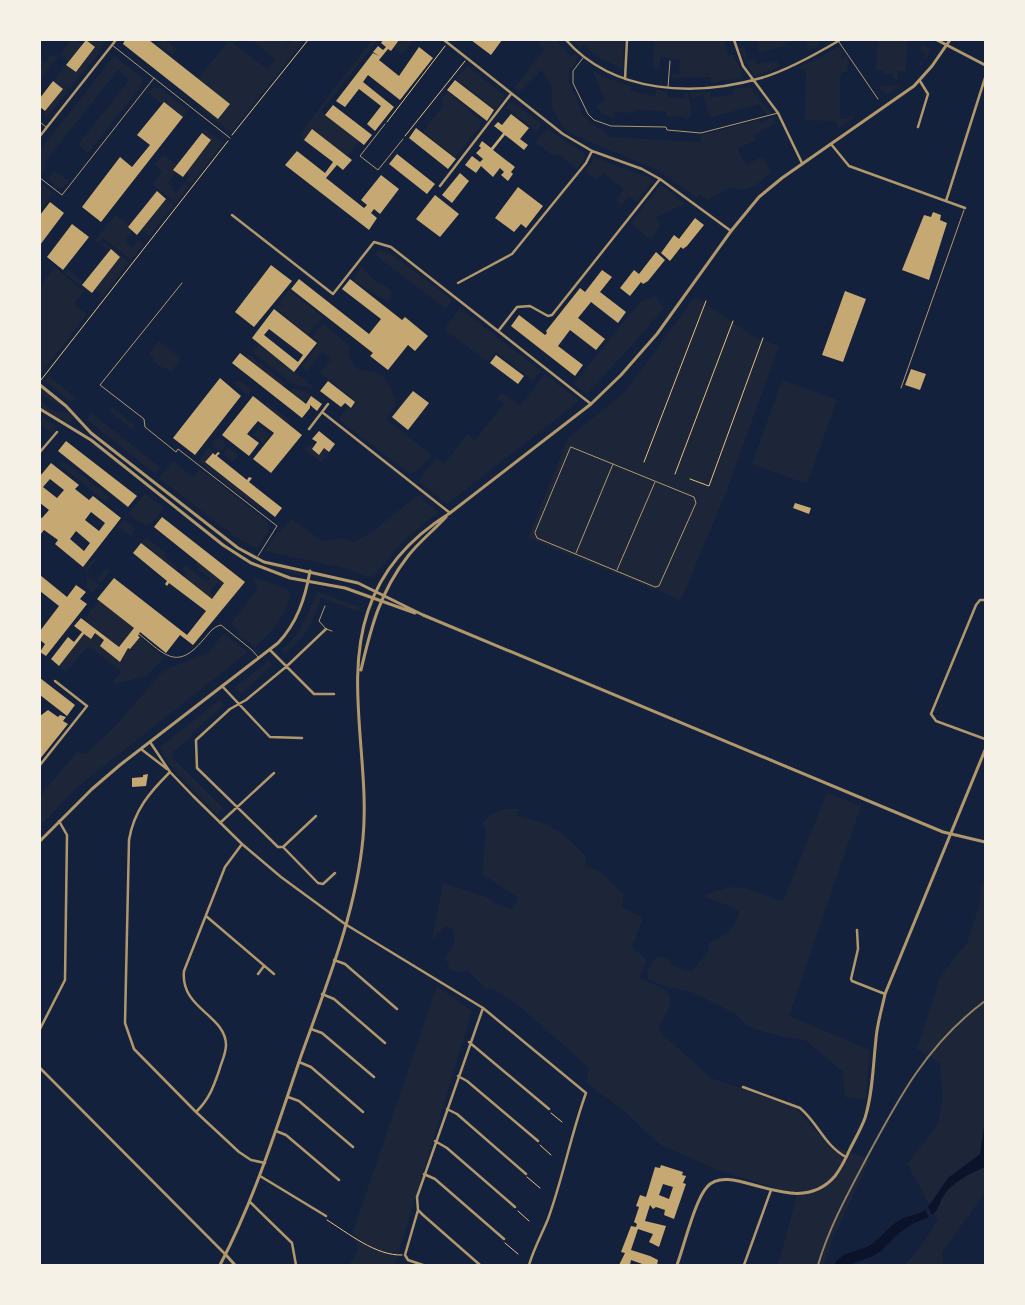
<svg xmlns="http://www.w3.org/2000/svg" width="1025" height="1305" font-family="'Nunito Sans',sans-serif">
  <rect width="100%" height="100%" fill="#14213d"/>
  <path fill="#1d2539" d="M71 40H76L82 45 69 61 60 55Z
    M86 40H108L100 50 97 48 100 52 81 75 76 73 80 76 69 89 65 87 68 91 47 117 43 114 63 89 53 81 66 65 76 72 95 48Z
    M160 40H165L177 49 172 55 157 44Z
    M229 40 267 69 275 59 252 40H284L289 44 292 40H304L231 132 200 108 202 106 218 119 230 104 198 79Z
    M372 40H378L321 111 359 142 347 156 304 140 299 135Z
    M399 40H414L402 54 393 48Z
    M540 40H558L557 41 571 57 574 54 578 57 572 69 569 68V82L583 115 590 123 606 132 609 137 700 142 701 135 759 120 761 123 773 117 776 123 754 135 756 141 737 148 746 165 763 156 771 172C757 184 750 194 731 187L707 200 700 195 697 198 658 170 576 136 566 130 551 107C553 90 552 83 541 70L519 92 514 88 544 49 540 46Z
    M572 40H624L623 69 599 58 583 45 580 49Z
    M654 40H724L728 55 733 54 742 73 741 78 711 83V77L672 78V74H679L680 60 660 57V69L653 68Z
    M757 40H785V45H788V48L786 46 759 52Z
    M806 40H819L818 46 808 50Z
    M878 40H907L906 71H898V79H893V74H884V70H876Z
    M921 43 931 50 920 67V62H924L925 53 921 52 920 56Z
    M744 47 748 61 755 59 756 64 777 61 779 67 754 76 739 48Z
    M839 47 844 53 841 56 842 59 846 57 849 61 847 72H842L840 76V119H849V115L855 117 838 129 837 123 833 121 805 120 806 72 805 69H801L800 66 823 57V55Z
    M49 55 58 57 42 77 40 75V59L43 62H47Z
    M114 56 143 78 141 86 88 153 78 145 129 80 118 70 44 163 47 166 41 174 40 150Z
    M467 66 505 96 496 110 456 79Z
    M592 70 604 77 631 86V91L655 96 656 90 667 92V97L684 99 685 93H688L692 116 685 120V117L667 116 666 112 636 109 635 113 615 112 614 118 603 115 595 106 605 101Z
    M901 85 886 95 879 87 880 86Z
    M155 87 161 89 188 110 183 117 164 102 162 104 149 93 146 94Z
    M750 87 772 114 767 115 759 104 710 118 703 95 692 98 690 93 710 92 711 97 734 95 733 89Z
    M447 91 481 121 479 128 455 157 423 132 443 105 441 100Z
    M512 101 542 125 537 132 506 107Z
    M205 129 223 143 191 184 186 180 190 175 186 172 211 141 202 133Z
    M547 129 584 153V160L577 169 558 154 555 157 535 142Z
    M163 155 177 165 173 170 177 172 168 183 173 187 171 189 176 193 185 182 189 186 176 203 152 184 162 171 155 164Z
    M595 158 651 178 652 182 637 202 629 196 622 205 616 200 624 189 603 173 597 180 585 171Z
    M54 171 69 181 64 187 58 188 48 179Z
    M44 186 53 193 41 209 40 200 43 197 40 194V187Z
    M659 186H663L685 204 656 217 660 227 650 240 631 223Z
    M166 199 174 205 149 236 141 230Z
    M116 214 129 225 128 227 133 231 125 240 133 249 138 239 144 244 131 260 103 238 99 242 95 240Z
    M105 243 129 262 101 299 99 298 101 294 95 289 120 257 102 245Z
    M378 250 391 254 453 300 446 309 375 255Z
    M54 267 84 291 74 304 87 314 40 375V288Z
    M361 267 379 284 384 285 393 293 387 301 355 282 354 278Z
    M67 269 84 283 82 285 92 293H90L64 273Z
    M289 290 323 317 316 325 313 324 314 328 308 335 276 308 278 305 284 307 279 303Z
    M656 296 664 308 634 343 587 394 573 384 640 302Z
    M695 297 756 338 779 346 725 495 681 600 528 538 568 438 623 394Z
    M460 308 541 371 533 381 496 352 488 362 444 329Z
    M323 323 351 347 348 353C358 380 366 365 381 375 390 382 393 393 396 403L386 419 432 455 419 469 410 474 342 422 339 418 347 408 351 409 357 402 320 373 331 359 322 352 307 371 302 366 319 343 312 337Z
    M159 341 169 349V351H172L181 359 171 372 166 368 164 369 153 361 154 359 149 354Z
    M259 344 314 387 312 388 293 384 252 352Z
    M248 354 285 383 283 386 246 357Z
    M545 374 579 401 447 504 419 482 424 472 437 459 444 464 467 434 475 440 504 404 496 398 503 393 520 406Z
    M49 376 77 399 71 402 45 381Z
    M237 380 253 389 248 395 234 384Z
    M782 380 837 400 807 484 752 464Z
    M40 386 63 406 54 403 40 393Z
    M293 388 311 394 304 403 290 392Z
    M40 400 54 411 69 413 73 418 69 424 40 407Z
    M267 403 290 421 288 424 265 406Z
    M112 407 135 425 132 429 109 411Z
    M90 412 160 467 155 474 87 420Z
    M43 418 57 426 51 433 40 424Z
    M260 427 270 435 263 443 253 435Z
    M213 445a6 6 0 1 1 12 0a6 6 0 1 1-12 0Z
    M311 445 314 447 312 450 319 455 324 448 329 453 321 462 304 450Z
    M228 447 239 455 233 462 223 454Z
    M208 448 216 454 212 453 205 463 259 505 258 508 198 461Z
    M62 460 110 497 106 502 59 464Z
    M173 461 193 477 200 469 268 522V532L257 549 234 536 159 478Z
    M145 493 164 508 152 523 146 526 128 514Z
    M418 495 438 512 404 540 372 578 344 568 264 551 277 532H279L292 519 322 541 344 538 353 543 373 531Z
    M124 520 135 528 131 536 118 527Z
    M146 537 166 553 164 556 178 568 176 570 141 543Z
    M94 558 96 560 87 571 97 579 106 568 110 571 101 583 84 570Z
    M197 561 224 583 222 587 217 583 210 592 214 596 212 599 183 577 186 572 182 569 185 565 207 582 210 579 197 569 200 567 196 565Z
    M259 563 302 573 301 576Z
    M87 576 99 585 93 593 87 588Z
    M253 577 287 589 291 596C283 619 273 631 255 647L239 635V631L231 624 257 590Z
    M317 592 359 606 360 612 321 598C311 626 308 634 285 654L282 650C301 633 308 616 317 592Z
    M99 600 134 628 119 647 84 620Z
    M95 633 104 640 100 646 119 662 128 648 130 649 140 637 164 658 146 676 114 684 113 681 122 672 88 646 66 672 59 666 84 634 91 639Z
    M223 634 248 652 76 788 40 826V796L77 752 86 754 116 725 164 670 208 653Z
    M269 661 273 665 241 694 235 687Z
    M219 700 224 705 191 734 192 736 173 752V758L223 808 217 814 167 762 160 747Z
    M827 793 861 806 789 1016 870 1050 865 1100 845 1097 842 1071 805 1040 779 1036 749 1027 734 1013 692 992 661 985 648 979C646 971 652 962 657 956L668 959C674 968 682 971 693 971L708 951 709 943C724 936 736 929 739 912L733 907 706 898 707 894C747 879 747 892 783 901Z
    M504 809H520L516 816C555 824 558 829 586 856L585 866 600 871 624 895 622 907 643 918 632 947 647 960 639 978 663 988 670 995V1005L658 1030 711 1078 794 1107 829 1145 870 1159 834 1236 824 1265H778L797 1195 713 1168 659 1144 622 1109 586 1083 589 1068 517 1004 492 988 486 989 468 971 456 972 448 969 449 962 443 960C451 951 456 943 454 931L446 925 432 940 443 883 492 899V902L511 909 519 898 482 874 486 831 482 823 492 814Z
    M981 882 985 884V1193L942 1252 944 1265H904L917 1252 938 1220 907 1164 937 1126 943 1101 940 1063 917 1049 941 975 967 943 980 903Z
    M437 986 472 1011 395 1265H349L358 1251 353 1231Z"/>
  <path fill="#0b132b" d="M985 1120V1167C971 1173 953 1182 944 1195 939 1202 940 1209 932 1215L928 1207 948 1178 980 1154Z
    M925 1210 929 1217 912 1224 899 1233 881 1251 871 1257 849 1265H834C839 1252 859 1252 870 1245 882 1238 891 1223 904 1218 911 1215 918 1215 925 1210Z"/>
  <path fill="#c6a872" fill-rule="evenodd" d="M86 40 95 47 76 72 66 65Z
    M125 40H149L230 104 218 119 123 44Z
    M383 40H399L391 51 388 49 379 60 399 76 419 47 433 58 400 100 368 75 363 82 394 107 375 131 367 124 381 106 359 89 345 107 336 101 373 53 379 56 373 52 378 46 383 50 386 47 381 43Z
    M471 40H502L491 55Z
    M455 80 494 110 487 121 447 90Z
    M53 81 63 89 45 111 40 107V98Z
    M164 102 183 117 101 222 82 207 120 157 132 167 150 145 137 135Z
    M333 105 372 135 364 145 325 115Z
    M511 114 529 128 520 139 528 145 524 150 505 135 493 150 515 167 511 172 513 174 508 181 501 175 504 172 500 168 493 177 481 166 476 173 465 165 472 156 480 162 483 159 476 153 481 148 479 146 482 141 491 148 503 133 494 126 498 122 502 125Z
    M416 128 456 159 448 169 409 138Z
    M312 129 352 160 343 170 337 165 326 178 364 208 367 205 361 200 381 175 399 189 380 214 374 209 371 213 377 218 369 230 285 165 297 151 325 173 333 162 304 140Z
    M202 133 211 140 183 177 173 170Z
    M397 154 435 184 427 194 389 164Z
    M460 173 469 181 452 203 442 195Z
    M518 187 543 206 526 228 521 224 514 232 495 218Z
    M157 191 166 199 137 235 128 227Z
    M435 195 459 214 440 237 416 219Z
    M50 202 64 213 40 245V215Z
    M933 212 941 215 940 220 947 223 929 280 902 270 924 215 931 217Z
    M695 218 704 225 687 246 683 249 681 247 670 261 661 253 674 235 679 239Z
    M72 224 89 237 63 270 47 257Z
    M111 249 120 257 92 293 82 285Z
    M656 252 665 260 648 281 643 284 641 282 630 296 620 288 634 270 639 274Z
    M271 265 292 281 254 327 235 312Z
    M602 270 612 277 600 292 626 312 618 323 591 302 578 318 605 339 596 350 570 330 558 346 583 365 575 376 511 326 519 315 545 335 547 333 546 331 580 288 585 292Z
    M299 279 369 334 381 319 342 289 350 279 402 320 405 317 428 336 415 351 408 345 388 370 370 356 373 353 291 289Z
    M845 291 866 299 843 362 822 355Z
    M274 309 317 343 294 372 252 338ZM269 329 303 355 298 362 264 335Z
    M240 353 306 404 311 396 322 404 317 411 310 405V408L302 418 232 363Z
    M496 355 524 376 518 384 490 363Z
    M911 369 926 374 920 390 905 385Z
    M220 378 241 396 195 455 173 438Z
    M328 381 355 402 351 408 345 403 341 407 320 391Z
    M413 391 429 403 408 430 392 417Z
    M253 396 302 435 271 473 253 459 274 433 258 421 247 434 259 443 249 456 222 435Z
    M319 431 335 444 329 452 324 448 319 455 312 449 317 442 312 439Z
    M66 441 137 496 128 507 58 451Z
    M218 452 220 453 217 456 247 480 249 477 252 478 249 482 282 508 275 517 205 462 213 453 215 455Z
    M51 463 79 485 75 489 89 500 93 496 121 518 83 567 55 544 58 540 44 530 40 535V517L42 518 49 510 40 503V476ZM50 479 64 490 57 498 43 487ZM91 512 105 523 99 531 85 520ZM76 531 90 543 84 551 70 539Z
    M795 503 811 508 809 514 793 508Z
    M162 517 245 582 193 645 180 635 166 653 140 632 138 636 140 637 130 649 128 648 120 662 100 646 104 640 95 633 91 639 84 634 59 666 51 659 68 637 74 642 82 632 74 626 81 618 119 647 134 628 97 599 114 578 187 635 206 611 169 583 167 586 165 584 167 581 133 553 141 543 212 599 224 583 154 527Z
    M40 575 67 597 76 585 86 592 80 599 87 604 46 656 40 652 45 644 40 640V631L59 606 40 591Z
    M40 678 75 705 67 716 40 695Z
    M48 710 58 717 60 715 66 717 63 721 68 724 40 759V716Z
    M148 774 146 786 132 787V778L143 777V775Z
    M661 1165 683 1172 682 1175 686 1176 683 1183 686 1184 674 1219 664 1215 665 1210 656 1207 653 1209 650 1205 645 1221 666 1226 659 1247 649 1242 653 1234 638 1229 631 1250 650 1256 658 1260 657 1265H645L631 1260 630 1265H619L625 1253 621 1252 631 1226 636 1227 637 1224 634 1222 639 1207 636 1206 640 1195 646 1197 655 1167 660 1168ZM663 1184 673 1187 669 1199 659 1195Z"/>
  <g fill="none" stroke-linecap="round" stroke-linejoin="round">
    <path stroke="#e5c07b" stroke-width="1" d="M387 122 445 46
      M232 135 308 40
      M405 136 465 61
      M41 380 228 141
      M644 462 706 301
      M675 474 733 321
      M690 479 709 486 763 338
      M551 1113 562 1122
      M540 1145 551 1155
      M527 1177 540 1188
      M518 1211 529 1221
      M327 1220C348 1233 376 1256 402 1255
      M505 1243 518 1254"/>
    <path stroke="#b1986c" stroke-width="1" d="M839 42 878 99
      M112 45 230 138
      M583 58 573 71V83L588 114 594 120 611 126 666 127 667 130 701 133 778 113
      M668 87 670 61
      M40 122 46 127
      M385 124 360 156 378 170 403 139
      M40 178 62 195 154 78
      M182 283 100 385 144 419 145 427 176 452 178 449 277 526 258 556
      M901 388 964 210
      M571 447 694 497 696 503 659 586 655 587 537 538 535 533Z
      M576 553 613 464
      M617 570 655 482
      M325 606 319 621 326 629 332 631
      M139 634C165 655 177 671 203 640 209 634 212 627 221 625L252 650 258 657"/>
    <path stroke="#b1986c" stroke-width="2.5" d="M444 40 563 134 592 151 642 169 660 179 731 231
      M566 40C614 94 695 97 761 78 786 71 818 53 840 40
      M734 40 743 66 778 113 802 163
      M625 79 627 40
      M918 127 928 94 920 81
      M40 136 116 40
      M831 144 849 166 965 208
      M440 186 511 94
      M946 201 985 78
      M232 215 333 294 374 242 391 247 591 404
      M458 283 512 254 586 163 592 151
      M499 330 517 307 530 306 548 316 552 315 660 179
      M322 412 328 404
      M309 429 322 412 450 513
      M40 452 57 432
      M985 600H980L976 605 931 714 936 721 985 739
      M326 629 287 666 246 700 230 709 196 740 197 768 278 847H283L318 883 323 884 335 873
      M270 650 314 694H334
      M222 686 270 737 302 738
      M150 742 170 772 193 796 242 844 281 877 345 924 483 1008 586 1093C571 1134 563 1178 548 1219 542 1234 534 1248 529 1265
      M141 749 167 769
      M40 765 87 706 55 681
      M170 772C150 792 134 810 129 840L125 1023 134 1049 196 1112 239 1152 251 1160 265 1163
      M220 823 274 773
      M283 847 316 816
      M206 916 274 974
      M857 930 858 949 851 979 852 981 885 994
      M334 960 345 964 397 1009
      M258 974 264 966
      M322 994 334 999 385 1043
      M40 1029 65 980 67 835 59 821
      M311 1029 322 1033 374 1077
      M469 1042 549 1109
      M299 1062 311 1067 363 1112
      M40 1068 226 1255
      M458 1076 467 1081 538 1141
      M743 1087 800 1108C818 1123 825 1146 846 1157
      M288 1097 299 1101 353 1147
      M447 1109 457 1114 526 1174
      M197 1111C209 1099 213 1088 219 1071 221 1063 226 1054 226 1045 226 1015 180 1009 184 971L225 867 242 844
      M276 1131 286 1135 339 1180
      M435 1141 447 1148 515 1207
      M424 1174 435 1179 504 1239
      M260 1176 326 1216
      M250 1202 292 1243 296 1265
      M418 1210 405 1255 408 1260 423 1265
      M480 1265 423 1215 418 1210 417 1197 483 1008
      M744 1265 771 1190"/>
    <path stroke="#b1986c" stroke-width="3" d="M937 40 985 65
      M40 385 66 406 91 433 238 548 264 562 358 583 423 615 943 832 985 842
      M40 409 91 440 223 545 251 563 290 578 345 588 415 613
      M361 670C371 627 380 592 408 556 419 542 434 530 446 517
      M40 841 92 789 120 765 278 643C297 623 305 599 310 571
      M226 1255 235 1265
      M220 1265C255 1198 277 1127 301 1056 326 986 356 913 363 838 370 764 344 681 368 611 382 568 413 536 450 513L591 404 621 375 657 334 731 231 759 197 782 178 914 86 932 66 950 40
      M677 1265C684 1246 695 1200 707 1187 731 1159 796 1222 835 1176 841 1168 846 1158 850 1149 855 1139 861 1129 865 1118 873 1092 873 1065 876 1039 877 1024 882 1009 885 994L985 750"/>
    <path stroke="#918062" stroke-width="2" d="M818 1265C829 1228 847 1195 865 1161 898 1099 927 1044 985 1001"/>
  </g>
  <rect width="1025" height="1305" fill="none" stroke="#f6f1e7" stroke-width="82"/>
</svg>
